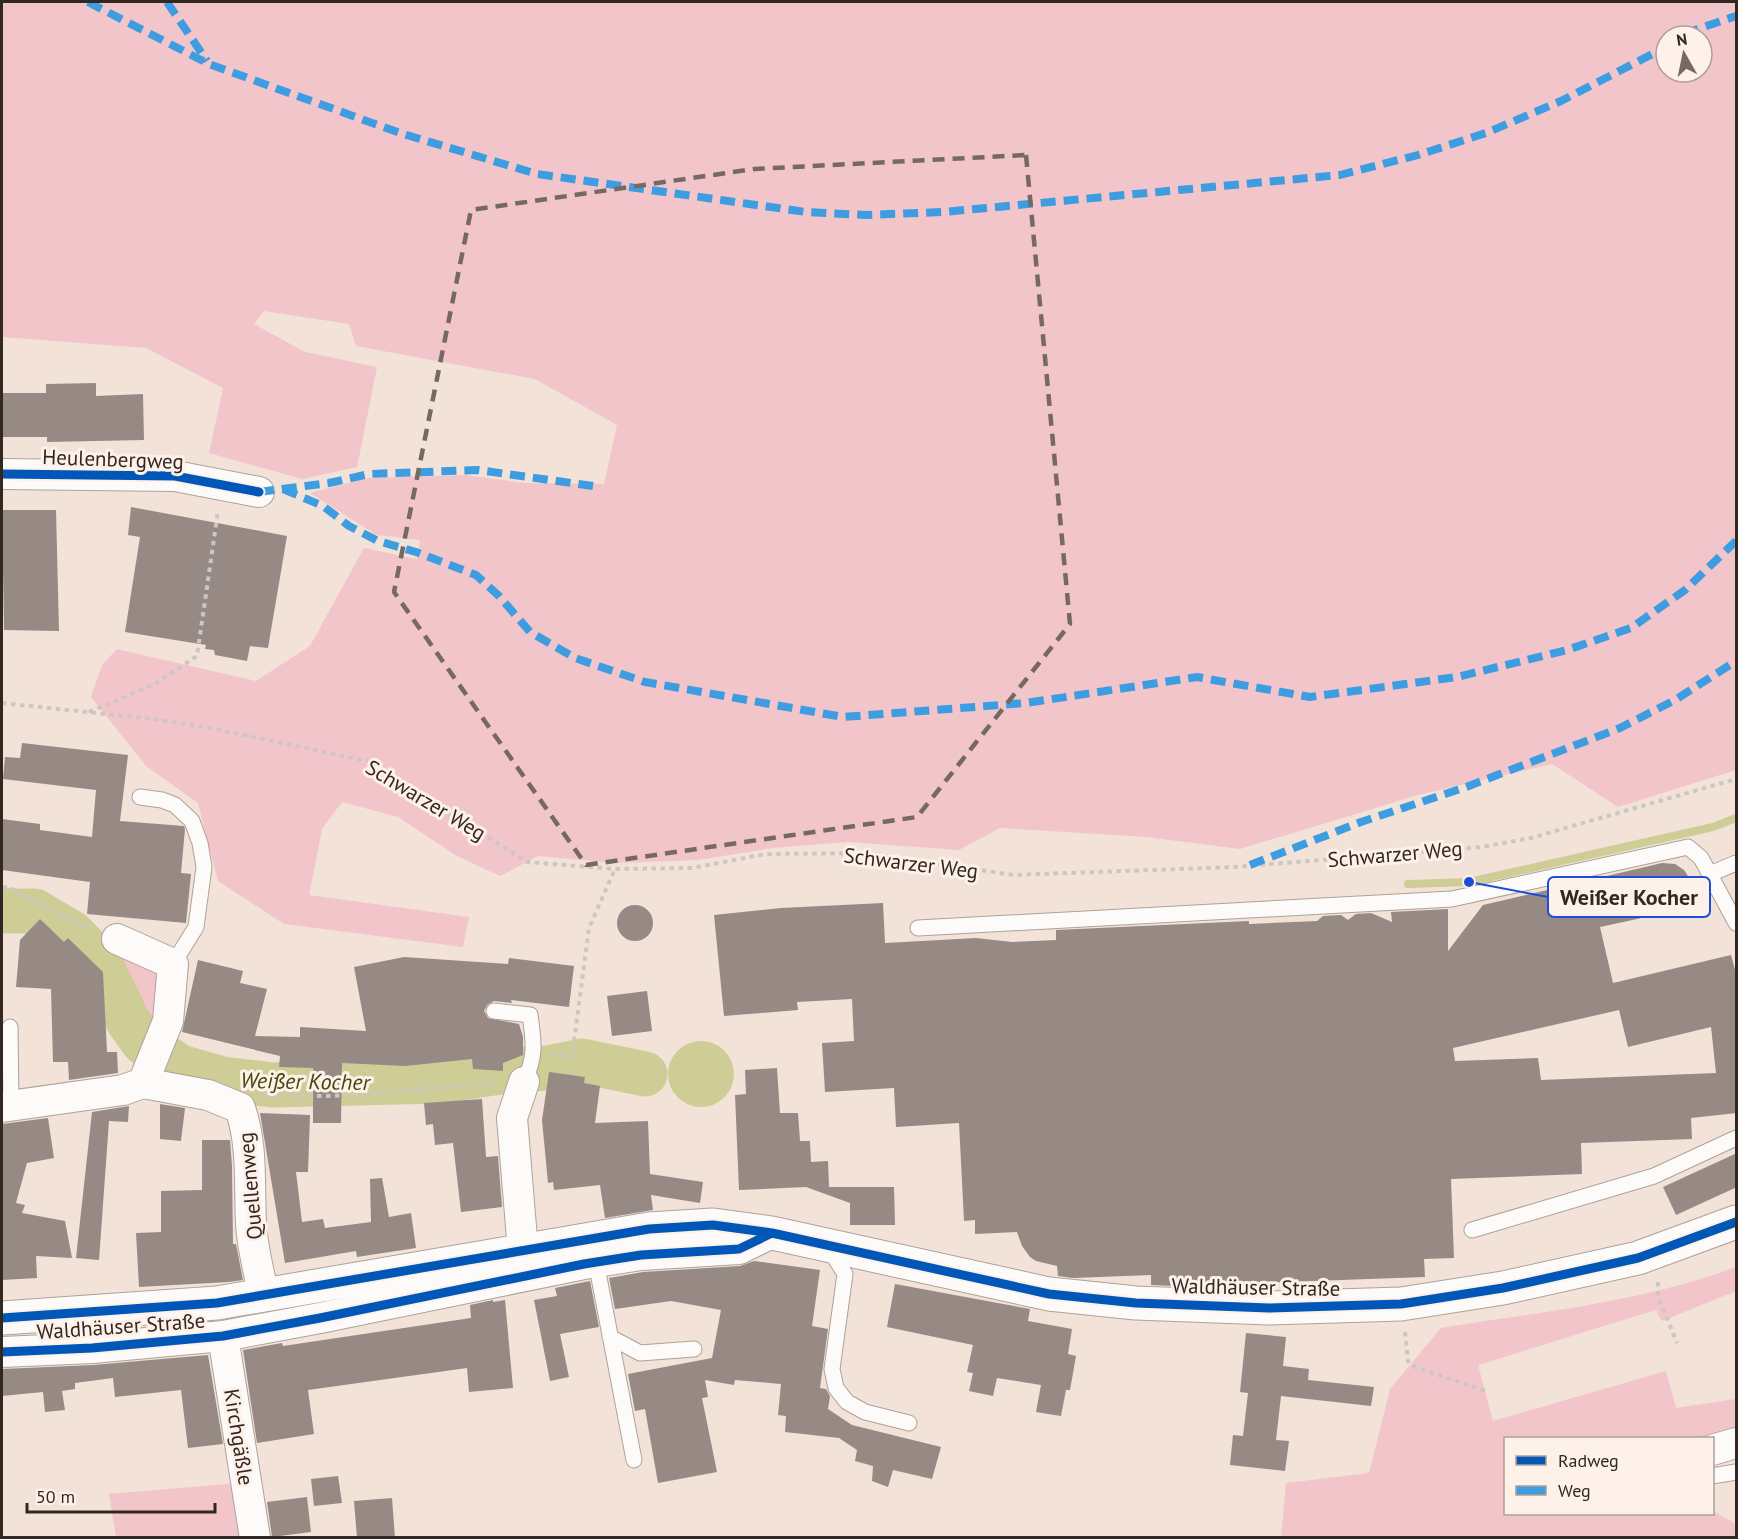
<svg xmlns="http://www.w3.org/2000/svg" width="1738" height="1539" font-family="'PT Sans',sans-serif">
  <rect width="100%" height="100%" fill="#f2e2d8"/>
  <path fill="#f2c5cb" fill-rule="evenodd" d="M2 2H1736V770L1618 807 1552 764 1418 795 1240 849 1146 837 1000 828 959 850 848 842 773 848 698 860 615 863 538 856 500 876 457 856 398 817 342 802 322 829 309 895 469 917 463 947 284 924 218 881 198 803 146 766 91 697 102 665 117 649 256 681 310 646 364 548 417 559 420 540 377 535 310 493 369 478 465 475 524 483 604 484 617 425 535 379 356 346 349 324 264 311 254 324 305 352 377 367 357 467 302 479 209 453 223 388 146 348 2 337ZM1666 36H1702V72H1666Z
    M2 887H8L71 921 173 964 144 1043 128 1021 99 961 72 933 35 911H2Z
    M1736 1267V1291L1662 1321 1656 1310 1478 1365 1493 1421 1666 1371 1676 1408 1736 1399V1433L1712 1438H1506V1514H1712L1713 1511 1736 1524V1537L1281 1538 1286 1483 1369 1473 1390 1389 1441 1328C1540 1312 1642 1302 1736 1267Z
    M239 1483 248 1537H116L109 1494Z"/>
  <path fill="#cecd96" d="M668 1074a33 33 0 1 1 66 0a33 33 0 1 1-66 0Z"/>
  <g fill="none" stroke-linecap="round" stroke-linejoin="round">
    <path stroke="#cecd96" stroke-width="8" d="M1408 884 1469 882 1713 827 1736 818"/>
    <path stroke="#cecd96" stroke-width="45" d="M2 911H35L72 933 99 961 128 1021 144 1043 180 1067 222 1079 273 1085 440 1081 514 1070 548 1068 582 1061 645 1074"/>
  </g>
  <path fill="#978a84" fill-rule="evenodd" d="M96 383V396L143 394 144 440 47 442V437H2V393H46V384Z
    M131 507 287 536 268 648 250 646 247 661 215 655 214 650 205 649 206 645 125 632 140 537 128 535Z
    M2 510H56L59 631 4 630Z
    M22 743 128 755 120 821 184 826 185 829 181 873 191 874 186 923 87 914 90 882 2 870V819L40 824V830L92 837 96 790 3 779 5 757 20 758Z
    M1662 863 1675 864 1684 870 1690 879 1691 890 1689 899 1685 905 1674 911 1600 927 1613 983 1731 955 1737 977V1113L1691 1118 1692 1139 1581 1143 1582 1174 1451 1179 1454 1258 1424 1259 1425 1277 1174 1286 1151 1285V1275L1073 1278 1058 1276 1057 1266 1036 1261 1030 1257 1022 1246 1017 1232 975 1234V1220L964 1221 959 1123 896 1127 894 1088 825 1092 822 1043 854 1041 852 999 797 1002 798 1010 724 1016 714 915 781 908 883 903 885 943 976 938 1012 942 1056 940V930L1249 921V924L1317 921 1323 916 1341 915 1348 920 1356 914 1371 913 1392 922 1391 912 1448 909V951L1483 905ZM1619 1010 1628 1047 1711 1027 1716 1073 1541 1080 1538 1058 1455 1061 1453 1048Z
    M617 923a18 18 0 1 1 36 0a18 18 0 1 1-36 0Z
    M40 919 64 942 68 938 103 972 107 1052H117L118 1073 69 1080 68 1062H53L51 989 16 987 20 940Z
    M404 957 508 964 509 958 574 966 569 1007 511 1000 512 1003 494 1001 487 1005 484 1011 488 1018 519 1024 523 1037V1055L503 1063V1071L473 1069 472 1059 405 1066 342 1063 341 1123H313V1068L279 1067 280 1056 182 1032 198 960 243 971 240 983 267 989 255 1036 300 1037V1027L366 1031 354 967Z
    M647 991 652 1031 612 1036 607 996Z
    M777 1068 780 1113H798L800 1141H810L811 1162 828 1161 829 1187H894L895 1225H850V1203L806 1187 739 1190 735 1095 746 1094 745 1070Z
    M549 1072 585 1077 584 1083 600 1086 595 1123 648 1121 650 1174 703 1182 700 1203 651 1195 653 1210 605 1218 600 1185 554 1190 553 1182 548 1183 542 1120Z
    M482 1099 486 1157 498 1156 502 1207 461 1212 453 1143 435 1145 433 1124 426 1125 424 1103Z
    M160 1104 185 1108 181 1141 160 1139Z
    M129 1106 128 1122 109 1121 99 1260 76 1258 92 1112Z
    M260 1113 310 1115 308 1172H296L302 1222 323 1219 325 1228 371 1222 370 1179 382 1178 389 1217 411 1213 416 1248 357 1257 356 1251 285 1263Z
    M48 1118 54 1158 27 1163 16 1203 25 1205 22 1213 65 1221 72 1258 36 1256 37 1278 2 1280V1124Z
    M202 1140H230L232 1166 233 1244H236L243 1280 228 1282 139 1287 136 1233 161 1232V1191L202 1190Z
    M1737 1153V1187L1676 1215 1663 1187Z
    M754 1261 820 1270 812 1326 828 1329 820 1388 826 1389 830 1396 828 1409 852 1425 941 1447 932 1479 893 1470 888 1487 872 1481 873 1466 855 1461 857 1450 839 1438 785 1432 786 1416 778 1415 781 1384 735 1380 734 1385 705 1380 708 1397 702 1398 717 1472 658 1483 645 1409 635 1411 628 1374 712 1358 721 1310 671 1301 615 1309 609 1278 643 1272 740 1266Z
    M590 1281 599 1327 560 1334 569 1377 550 1381 534 1300 557 1296 555 1288Z
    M895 1284 1030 1309 1028 1321 1072 1329 1068 1354 1076 1356 1070 1390H1066L1061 1416 1036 1412 1041 1385 997 1378 993 1396 969 1391 973 1373 967 1372 973 1345 887 1327Z
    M493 1300V1302L505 1300 513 1388 469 1392 467 1368 308 1390 314 1434 257 1443 243 1350 282 1343 283 1346 471 1318 470 1305Z
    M1246 1333 1286 1337 1283 1366 1309 1369 1308 1380 1374 1387 1371 1406 1281 1396 1276 1440 1289 1441 1285 1471 1230 1465 1233 1435 1243 1436 1248 1393 1240 1392Z
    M208 1355 223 1444 188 1448 181 1390 115 1397 113 1378 75 1383V1389L62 1391 65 1410 45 1412 43 1392 2 1396V1369L93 1365Z
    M338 1476 342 1503 314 1506 311 1479Z
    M307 1497 311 1532 272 1537 267 1502Z
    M392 1498 395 1538H357L354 1501Z"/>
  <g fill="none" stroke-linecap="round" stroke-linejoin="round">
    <defs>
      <path id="lane" d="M140 797 162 800 175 805 192 821 200 843 204 867 196 927 173 964
        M1710 874 1736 863
        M918 928 1452 899 1688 847 1701 858 1736 923
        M494 1011 530 1015C534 1042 536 1057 524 1082
        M10 1027 11 1105
        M1472 1230 1654 1176 1736 1138
        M828 1247 845 1274 832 1369 836 1388 847 1402 865 1412 909 1423
        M596 1262 634 1460
        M610 1337 640 1353 694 1349
        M1712 1476 1736 1472"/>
      <path id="street" d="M2 474 175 476 259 492
        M117 939 173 964 168 1021 143 1083
        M143 1083 208 1095 240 1108C253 1146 249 1184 251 1223 252 1247 259 1272 264 1296
        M2 1107 123 1090 143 1083
        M523 1251 512 1118 524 1082
        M223 1336 255 1538
        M2 1352 92 1348 223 1336 320 1318 584 1264 641 1255 739 1249 772 1233
        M1712 1450 1736 1443"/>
      <path id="secondary" d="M2 1318 217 1303 649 1229 713 1225 772 1233 1049 1294 1136 1303 1269 1308 1401 1304 1503 1288 1638 1258 1736 1222"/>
    </defs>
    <use href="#lane" stroke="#aea29a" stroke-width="17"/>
    <use href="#street" stroke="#aea29a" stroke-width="32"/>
    <use href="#secondary" stroke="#aea29a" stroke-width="35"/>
    <path stroke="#cdc7c4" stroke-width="4" stroke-dasharray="4.5 4.5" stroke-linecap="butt" d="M2 703 153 719 210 728 367 761 527 862 615 869 692 868 766 854 868 853 1013 875 1234 867 1482 847 1531 838 1736 779
      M89 712 153 685 197 656 218 511
      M2 887H8L71 921 93 929
      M551 1055 572 1056 589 928 615 869
      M263 1096H333L495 1083
      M1658 1282V1296L1677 1343
      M1405 1332 1408 1361 1412 1366 1489 1392"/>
    <use href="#lane" stroke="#fdfbf9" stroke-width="15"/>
    <use href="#street" stroke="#fdfbf9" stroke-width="30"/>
    <use href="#secondary" stroke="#fdfbf9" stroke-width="33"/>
    <path stroke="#3e9ce0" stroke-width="8" stroke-dasharray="15 8" stroke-linecap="butt" d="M88 2 209 64 400 133 537 174 806 212 866 215 943 212 1340 175 1418 155 1486 133 1561 101 1666 47
      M167 2 207 61
      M1685 36 1695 30 1736 16
      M283 489 323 506 349 526 378 541 416 552 476 575 499 596 530 632 575 658 645 682 843 717 1026 703 1197 677 1310 697 1457 677 1567 650 1631 628 1685 590 1736 541
      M259 492 329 483 369 474 478 470 593 486
      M1250 865 1361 822 1466 787 1620 728 1675 700 1736 661"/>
    <defs>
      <path id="cycleway" d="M2 474 175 476 259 492
        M2 1318 217 1303 649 1229 713 1225 772 1233 1049 1294 1136 1303 1269 1308 1401 1304 1503 1288 1638 1258 1736 1222
        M2 1352 92 1348 223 1336 320 1318 584 1264 641 1255 739 1249 772 1233"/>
    </defs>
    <use href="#cycleway" stroke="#fdf1ea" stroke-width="13"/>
    <use href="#cycleway" stroke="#0057b8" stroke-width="9"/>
  </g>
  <path fill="none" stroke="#766961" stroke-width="4.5" stroke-dasharray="12 8" stroke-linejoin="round" d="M1026 155 1070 624 917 817 586 865 394 592 471 210 754 169Z"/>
  <g text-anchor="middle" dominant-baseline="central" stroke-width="6" stroke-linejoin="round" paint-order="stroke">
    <g font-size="21" fill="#332821" stroke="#fdf1ea">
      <text transform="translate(113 459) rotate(2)">Heulenbergweg</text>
      <text transform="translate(426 800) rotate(31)">Schwarzer Weg</text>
      <text transform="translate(1395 854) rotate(-5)">Schwarzer Weg</text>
      <text transform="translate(911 863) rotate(7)">Schwarzer Weg</text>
      <text transform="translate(250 1186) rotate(-95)">Quellenweg</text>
      <text transform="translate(1256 1287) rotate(1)">Waldhäuser Straße</text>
      <text transform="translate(121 1326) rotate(-4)">Waldhäuser Straße</text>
      <text transform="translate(239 1437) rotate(81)">Kirchgäßle</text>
    </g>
    <g font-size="22" font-style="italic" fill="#44470d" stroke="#fdf1ea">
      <text transform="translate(305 1081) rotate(1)">Weißer Kocher</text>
    </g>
  </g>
  <path fill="none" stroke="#1d4ed8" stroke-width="2" d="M1469 882L1548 897"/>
  <circle fill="#1d4ed8" stroke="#fdf1ea" stroke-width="2" cx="1469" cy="882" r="6"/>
  <rect fill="#fdf1ea" stroke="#1d4ed8" stroke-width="2" x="1548" y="877" width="162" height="40" rx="6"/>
  <g font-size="22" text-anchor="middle" font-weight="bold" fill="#332821">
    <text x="1629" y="905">Weißer Kocher</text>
  </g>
  <rect width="1738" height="1539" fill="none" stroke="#332821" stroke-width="6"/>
  <rect x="1504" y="1437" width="210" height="78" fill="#fdf1ea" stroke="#aca19a" stroke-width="1.5"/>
  <rect x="1516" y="1456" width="30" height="9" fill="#0057b8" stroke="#aca19a" stroke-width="1.5"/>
  <text x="1558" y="1467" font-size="18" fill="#332821">Radweg</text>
  <rect x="1516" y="1486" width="30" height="9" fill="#3e9ce0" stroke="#aca19a" stroke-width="1.5"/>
  <text x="1558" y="1497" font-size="18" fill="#332821">Weg</text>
  <g transform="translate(1684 54) rotate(351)"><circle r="28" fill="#fdf1ea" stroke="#aca19a" stroke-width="1.5"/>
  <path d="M0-4.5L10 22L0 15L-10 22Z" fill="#766961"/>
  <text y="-9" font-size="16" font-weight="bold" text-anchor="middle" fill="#332821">N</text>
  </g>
  <path d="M27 1503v9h188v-9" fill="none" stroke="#332821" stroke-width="3"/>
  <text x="36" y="1503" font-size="18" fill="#332821" stroke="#fdf1ea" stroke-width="4.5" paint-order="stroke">50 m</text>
</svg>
